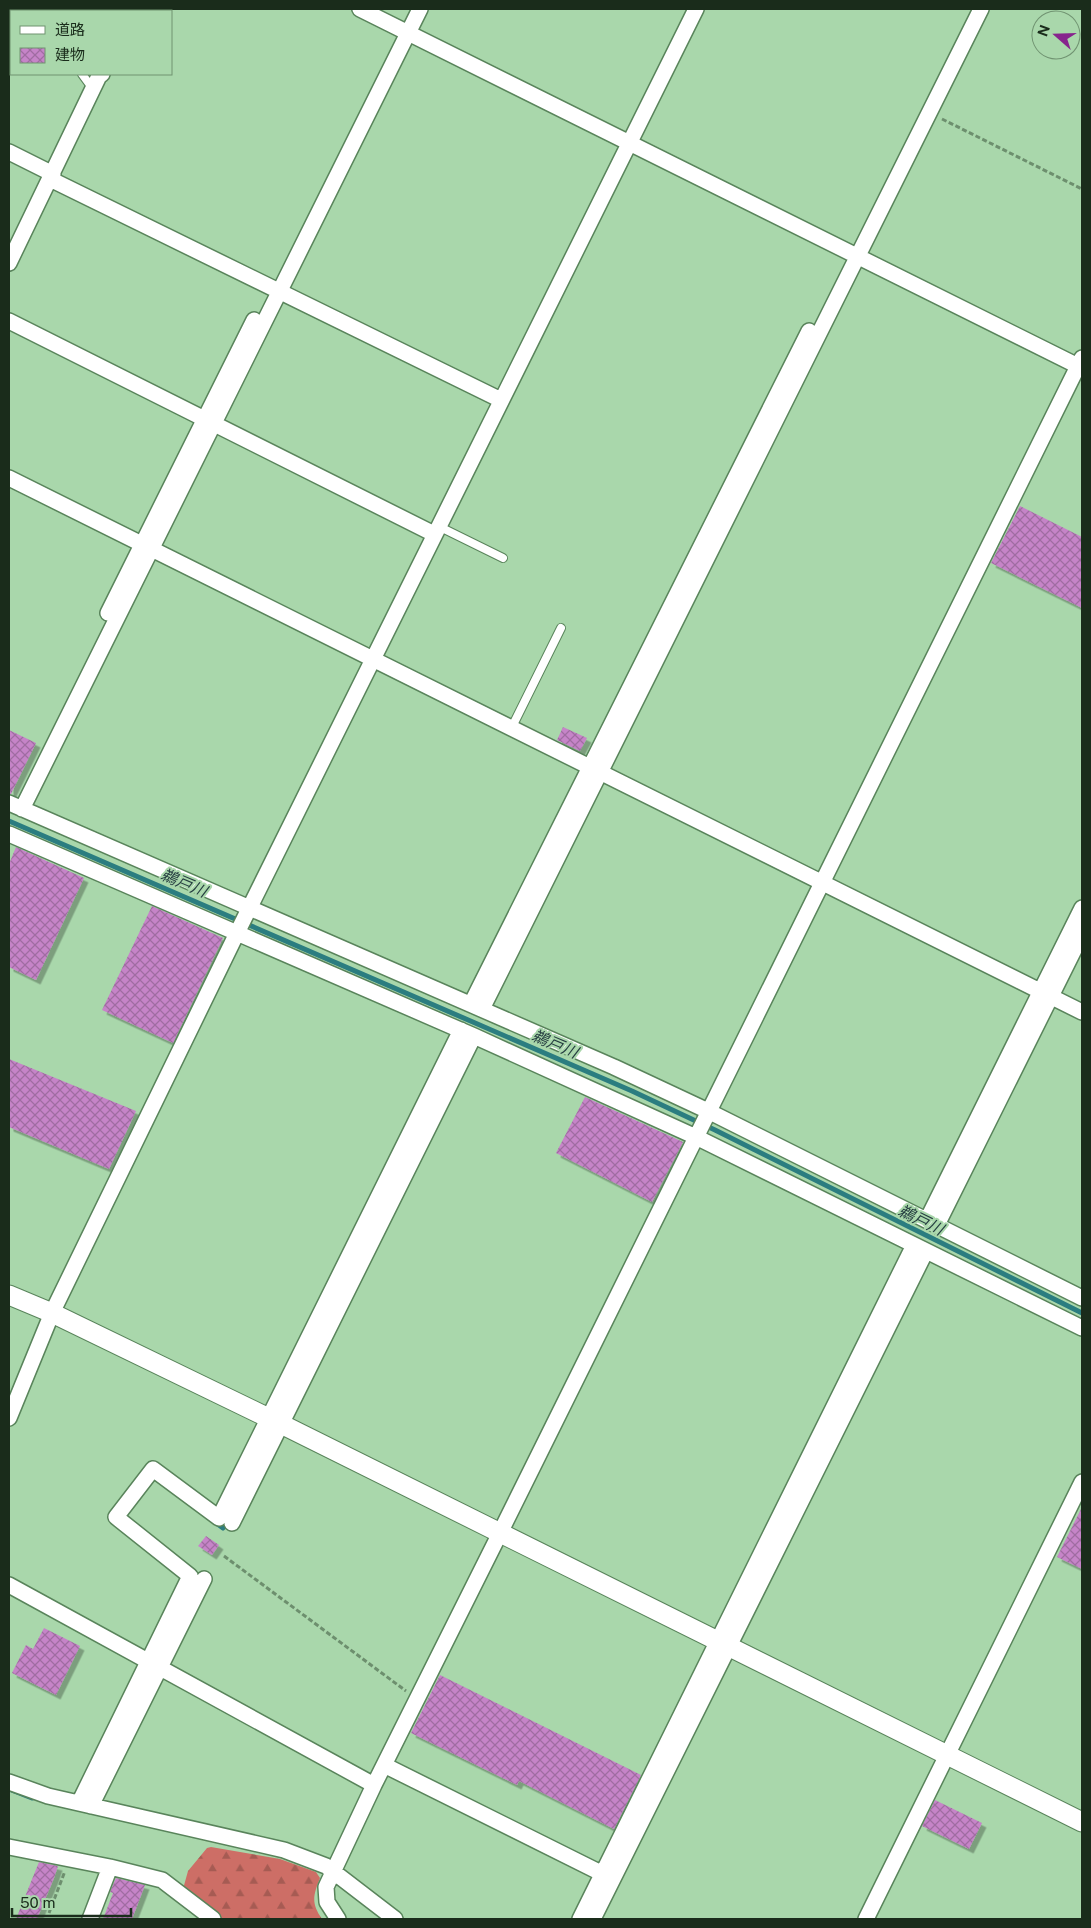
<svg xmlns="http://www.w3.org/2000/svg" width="1091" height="1928" font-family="'Public Sans','Noto Sans JP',sans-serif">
  <defs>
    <pattern id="forest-firs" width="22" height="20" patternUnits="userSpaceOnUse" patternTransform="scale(1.25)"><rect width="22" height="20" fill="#cd6e66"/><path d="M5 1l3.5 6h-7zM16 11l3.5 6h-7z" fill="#a65b53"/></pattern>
    <pattern id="building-cross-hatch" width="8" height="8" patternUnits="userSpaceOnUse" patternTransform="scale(1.25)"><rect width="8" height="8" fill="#c684c8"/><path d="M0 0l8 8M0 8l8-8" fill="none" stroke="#a06ca2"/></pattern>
    <filter id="shadow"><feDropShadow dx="4.5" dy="4.5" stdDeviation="0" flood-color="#0004"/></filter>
  </defs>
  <rect width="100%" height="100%" fill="#a9d7ab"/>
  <path fill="url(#forest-firs)" d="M211 1847 280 1859 316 1872 320 1878C313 1896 311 1903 322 1919H221L187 1894 183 1889 188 1871 207 1848Z"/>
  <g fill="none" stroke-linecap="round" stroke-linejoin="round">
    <path stroke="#2b7d80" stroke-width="5" d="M9 821 632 1091 715 1130 1082 1313
      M215 1522 223 1528 227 1520
      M9 1789 32 1798"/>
  </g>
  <path fill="url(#building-cross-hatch)" filter="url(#shadow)" d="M1020 506 1082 537V608L991 563Z
    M563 727 587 738 580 751 557 740Z
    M9 730 36 743 11 794H9Z
    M16 847 84 878 36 980 9 967V864Z
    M152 906 223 938 173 1043 102 1010Z
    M9 1059 136 1111 109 1169 9 1127Z
    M585 1097 683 1142 652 1202 556 1153Z
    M1082 1507V1569L1057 1557Z
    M206 1536 219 1545 212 1555 198 1546Z
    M44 1628 80 1646 56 1695 12 1673 26 1645 33 1649Z
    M440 1675 641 1775 614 1829 519 1781 517 1785 411 1733Z
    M935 1800 982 1823 969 1849 922 1826Z
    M39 1862 58 1866 54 1878 37 1919H16Z
    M116 1878 145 1885 132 1919H103L113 1893 110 1892Z"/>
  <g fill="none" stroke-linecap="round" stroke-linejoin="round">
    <defs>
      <path id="service" d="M82 74 93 89
        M438 526 503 558
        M511 729 561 628"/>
      <path id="minor" d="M360 9 1082 368
        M161 11 163 9
        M9 152 53 174
        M50 179 501 400
        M9 263 99 76 102 74
        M9 321 434 534
        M9 478 1082 1012
        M108 613 254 320
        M9 803 614 1067 708 1111 1082 1298
        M22 809 420 9
        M9 834 474 1036 696 1137 1082 1328
        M471 1004 809 331
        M482 1009 981 9
        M927 1220 1082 908
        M937 1225 1082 934
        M9 1418 52 1313 237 933 696 9
        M232 1523 474 1036
        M9 1585 374 1785
        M384 1765 603 1874
        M9 1782 48 1796 284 1850 326 1866 395 1919
        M79 1803 190 1576 116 1517 153 1469 219 1518 461 1030
        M91 1806 204 1579
        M9 1847 110 1867 162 1880 213 1919
        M90 1919 110 1867
        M338 1919 327 1902 326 1887 374 1785 500 1533 1082 358
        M580 1919 914 1245
        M593 1919 926 1251
        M866 1919 1082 1482"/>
      <path id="tertiary" d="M9 1295 52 1313 281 1424 1082 1822"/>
    </defs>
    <use href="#service" stroke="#59845b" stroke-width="10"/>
    <use href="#minor" stroke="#59845b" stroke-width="18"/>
    <use href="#tertiary" stroke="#59845b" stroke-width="21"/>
    <path stroke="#6d8f6e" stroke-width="3" stroke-dasharray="5 2.5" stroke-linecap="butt" d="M942 119 1082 189
      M224 1556 406 1691
      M49 1913 65 1871"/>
    <use href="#service" stroke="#fff" stroke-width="8"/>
    <use href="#minor" stroke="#fff" stroke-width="15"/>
    <use href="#tertiary" stroke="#fff" stroke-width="19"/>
  </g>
  <g text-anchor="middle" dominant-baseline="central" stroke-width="4" stroke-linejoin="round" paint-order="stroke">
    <g font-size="16" font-style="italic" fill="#253d40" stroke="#a9d7ab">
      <text transform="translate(184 883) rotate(23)">鵜戸川</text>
      <text transform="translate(555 1044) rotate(23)">鵜戸川</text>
      <text transform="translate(921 1220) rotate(26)">鵜戸川</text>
    </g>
  </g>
  <rect width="1091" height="1928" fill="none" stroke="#1a2c1b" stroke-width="20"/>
  <rect x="10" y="10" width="162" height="65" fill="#a9d7ab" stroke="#709371"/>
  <rect x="20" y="26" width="25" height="8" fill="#ffffff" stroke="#709371"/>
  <text x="55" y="35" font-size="15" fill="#1a2c1b">道路</text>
  <rect x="20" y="48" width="25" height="15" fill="url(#building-cross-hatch)" stroke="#709371"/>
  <text x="55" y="60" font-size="15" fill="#1a2c1b">建物</text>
  <g transform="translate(1056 35) rotate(290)"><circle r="24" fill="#a9d7ab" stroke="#709371"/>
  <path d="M0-4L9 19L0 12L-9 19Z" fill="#87248d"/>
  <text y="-8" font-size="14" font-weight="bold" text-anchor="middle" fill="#1a2c1b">N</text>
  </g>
  <path d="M12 1908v8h119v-8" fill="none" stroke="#1a2c1b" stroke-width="2.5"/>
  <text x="20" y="1908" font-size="15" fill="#1a2c1b" stroke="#a9d7ab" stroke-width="4" paint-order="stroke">50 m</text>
</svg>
